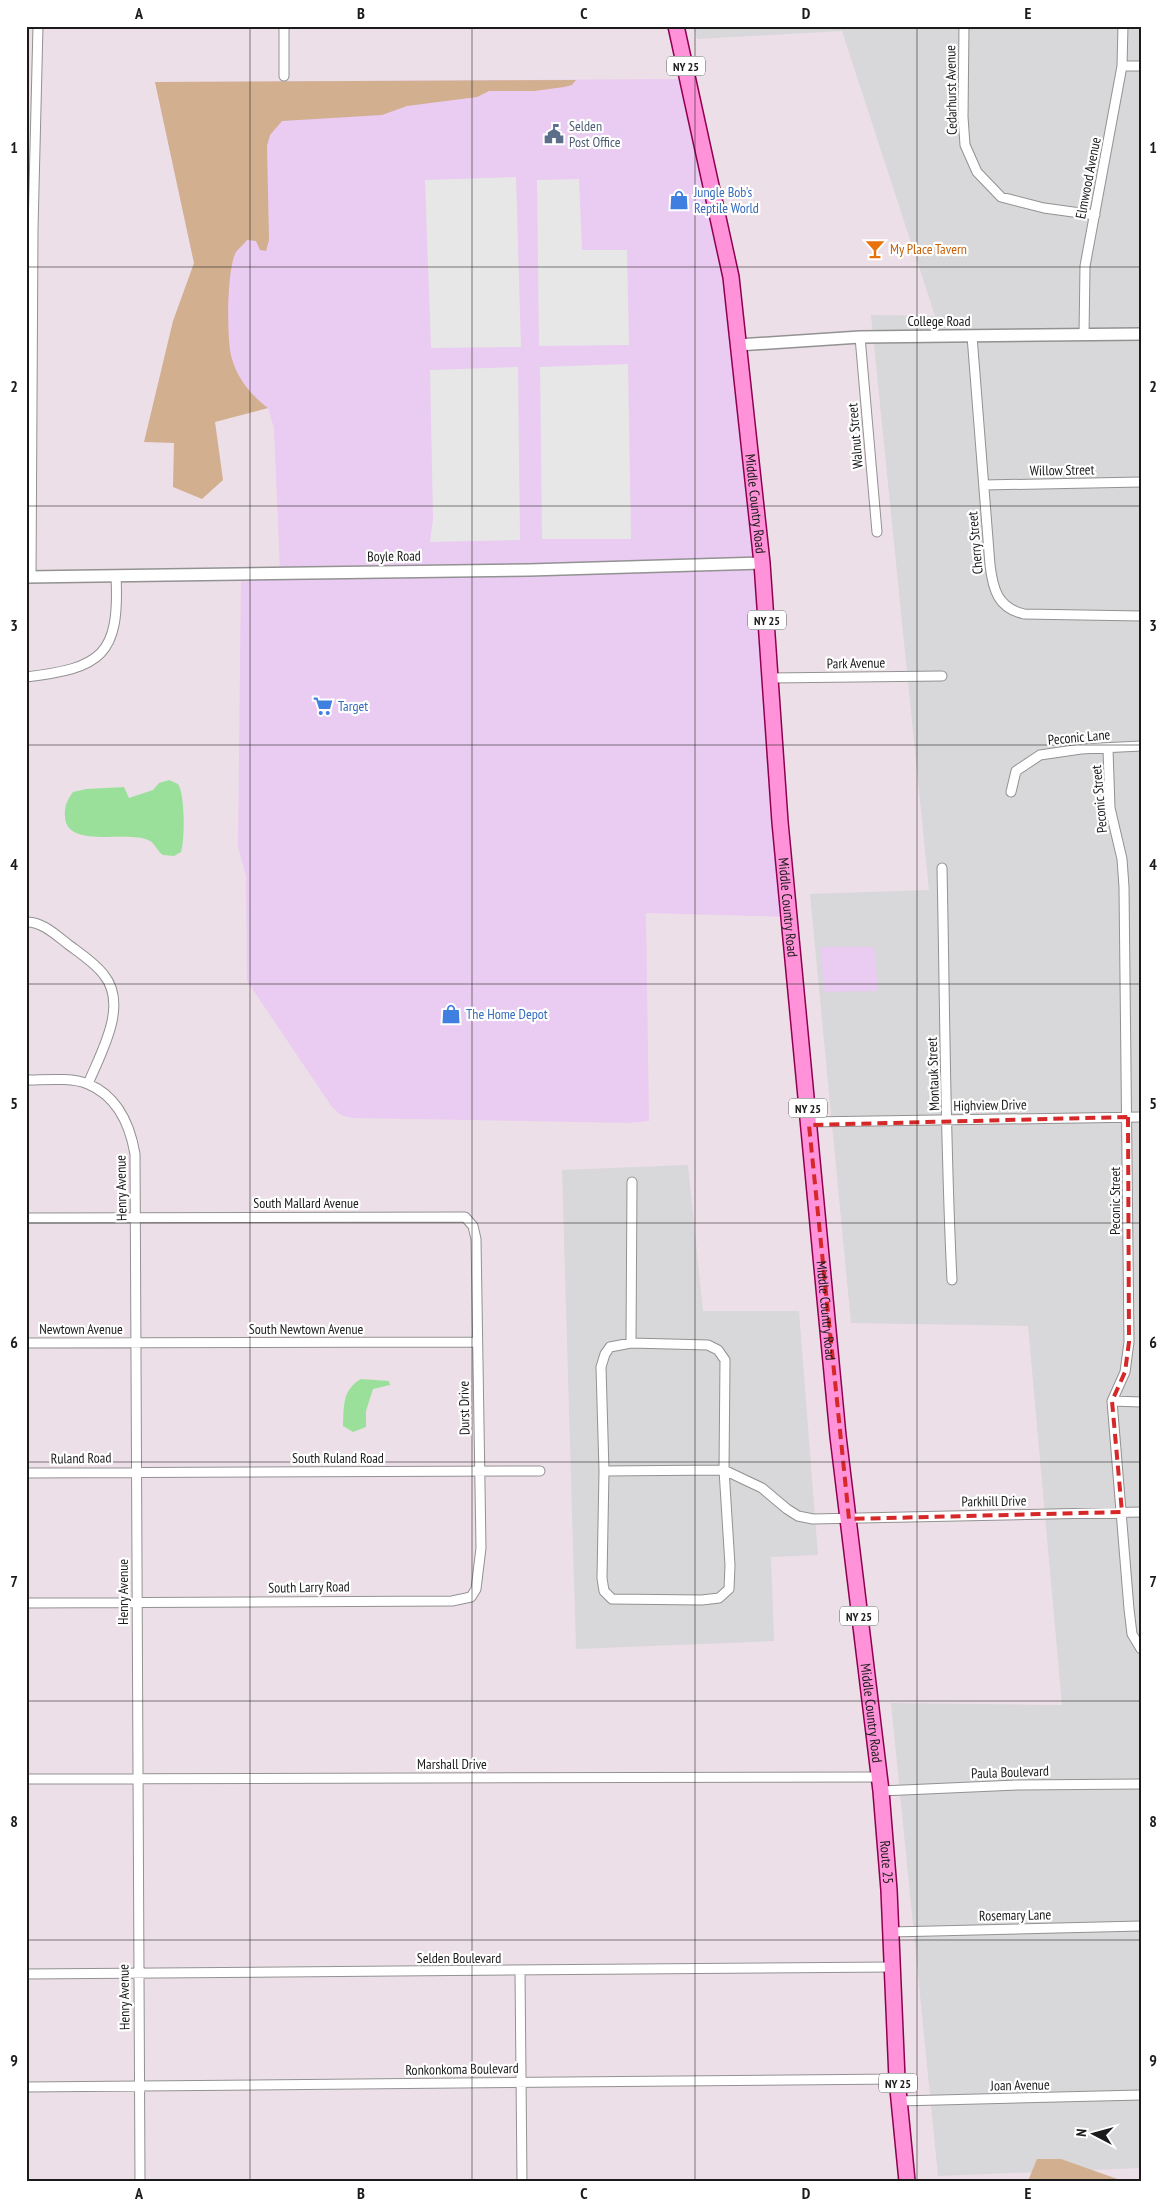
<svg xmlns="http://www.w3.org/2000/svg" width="1167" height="2207" font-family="'PT Sans Narrow',sans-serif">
  <rect width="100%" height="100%" fill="#eddfe7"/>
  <path fill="#d8d7d9" d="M694 26H1141V2168L938 2176 891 1703 1062 1705 1028 1326 851 1323 810 894 929 890 871 315 935 316 842 31 697 39Z
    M688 1165 703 1311H799L818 1555 771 1557 774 1641 576 1649 562 1170Z"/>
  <path fill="#eacbf1" d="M689 79 731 277 789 917 646 913 649 1121 629 1123 353 1118 341 1115 332 1107 247 981 246 876 238 847 241 573 280 572 274 428 268 408 200 409 194 263 155 82Z
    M820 947H874L878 991 824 992Z"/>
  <path fill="#d1af8f" d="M576 80 572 85 564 87 534 91H489L477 97 407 106 382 115 282 121 270 135 267 146 269 240 266 251 260 250 256 241 247 240C244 244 239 248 236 252 227 267 226 341 232 359 238 380 252 396 268 408L215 422 223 480 202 499 173 487 174 443 144 442 173 321 194 263 155 82Z
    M1037 2159H1061L1123 2181H1028Z"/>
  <path fill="#e7e7e7" d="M516 177 521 347 431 348 425 180Z
    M579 179 582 250H627L629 345 539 346 537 180Z
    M628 364 631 539H542L540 367Z
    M518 367 520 540 430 542 433 519 430 370Z"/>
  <path fill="#9ae09b" d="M169 780 178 784C185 794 185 839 181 852L174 856 163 855C158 852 155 844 150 841 129 829 67 850 65 817 64 807 67 800 73 792L86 789 124 787 129 798 153 790 159 783Z
    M361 1379 389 1381 390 1385 373 1389 366 1411V1427L353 1432 343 1426C344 1406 342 1390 361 1379Z"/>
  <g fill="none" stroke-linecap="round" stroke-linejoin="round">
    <defs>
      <path id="minor" d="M964 26 963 117 965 145 977 172 1001 197 1044 208 1095 215
        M1122 66H1141
        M284 76V26
        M1084 335 1085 266 1122 66 1123 26
        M972 336 990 565C993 590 998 608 1024 614L1141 616
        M860 337 877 532
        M984 485 1141 482
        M31 577 33 229 38 26
        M26 677C101 668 120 656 116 576
        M771 678 942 676
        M1108 749 1110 808 1122 859 1124 887 1129 1342 1125 1372 1112 1401 1129 1609 1132 1634 1141 1649
        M1011 792 1016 771 1040 755 1081 749 1141 746
        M942 868C945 1005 945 1143 952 1280
        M26 922C42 921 57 936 69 945 81 954 95 963 104 975 129 1006 100 1054 88 1084
        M26 1080C45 1080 70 1077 88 1084 117 1096 130 1125 135 1154L140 2181
        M809 1122 1141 1117
        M26 1218 465 1217 473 1226 476 1239 481 1548 476 1589 471 1597 452 1601 26 1603
        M26 1343 477 1342
        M631 1343 632 1182
        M1112 1401 1141 1402
        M604 1471 602 1578 604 1591 612 1599 702 1600 719 1598 729 1589 730 1565 724 1470 725 1360 718 1350 708 1345 631 1343 610 1347 605 1354 601 1367 604 1471 724 1470 762 1488 787 1509 798 1516 813 1519 1141 1512
        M26 1473 540 1471
        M26 1779 878 1777
        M881 1791 1017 1785 1141 1784
        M891 1932 1141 1926
        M520 1971 522 2181
        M26 1974 892 1967
        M26 2087 897 2079
        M899 2101 1141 2095"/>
      <path id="tertiary" d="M738 345 860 337 1141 334
        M26 577 529 570 762 563"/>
      <g id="primary">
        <path id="s1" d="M676 26 731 277 762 563 780 822 838 1436 881 1791 889 1890 897 2079 907 2181"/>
      </g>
    </defs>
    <use href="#minor" stroke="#929292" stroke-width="11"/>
    <use href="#tertiary" stroke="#929292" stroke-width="14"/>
    <use href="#primary" stroke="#910050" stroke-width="18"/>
    <use href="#minor" stroke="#fff" stroke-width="9"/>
    <use href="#tertiary" stroke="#fff" stroke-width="11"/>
    <use href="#primary" stroke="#ff92d9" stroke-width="15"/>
  </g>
  <path fill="none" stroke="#d62828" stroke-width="4" stroke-dasharray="10 6" stroke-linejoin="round" d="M1128 1117 1129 1342 1125 1372 1112 1401 1122 1512 849 1519 809 1125Z"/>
  <path fill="none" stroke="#1b1b1b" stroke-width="1" stroke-opacity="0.55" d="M250 26V2181M472 26V2181M695 26V2181M917 26V2181M26 267H1141M26 506H1141M26 745H1141M26 984H1141M26 1223H1141M26 1462H1141M26 1701H1141M26 1940H1141"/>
  <defs>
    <symbol id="civic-bare" viewBox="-9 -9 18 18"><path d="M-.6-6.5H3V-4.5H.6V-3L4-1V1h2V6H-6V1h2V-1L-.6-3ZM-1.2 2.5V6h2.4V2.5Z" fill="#5c6f8a" stroke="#fff" stroke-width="2.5" paint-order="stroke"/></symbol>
    <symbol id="shop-bare" viewBox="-9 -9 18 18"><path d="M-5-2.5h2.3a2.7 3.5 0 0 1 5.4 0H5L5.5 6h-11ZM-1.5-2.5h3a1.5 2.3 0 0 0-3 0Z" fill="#3f7fe0" stroke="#fff" stroke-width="2.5" paint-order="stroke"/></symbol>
    <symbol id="bar-bare" viewBox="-9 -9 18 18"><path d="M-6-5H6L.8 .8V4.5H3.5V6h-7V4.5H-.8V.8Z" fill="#e8710a" stroke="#fff" stroke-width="2.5" paint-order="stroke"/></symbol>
    <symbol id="supermarket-bare" viewBox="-9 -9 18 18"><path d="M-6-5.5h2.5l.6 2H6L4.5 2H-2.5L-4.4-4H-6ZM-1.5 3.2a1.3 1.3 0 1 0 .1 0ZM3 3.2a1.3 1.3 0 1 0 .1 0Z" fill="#3f7fe0" stroke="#fff" stroke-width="2.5" paint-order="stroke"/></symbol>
  </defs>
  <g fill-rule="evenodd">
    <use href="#civic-bare" x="540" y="120" width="28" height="28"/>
    <use href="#shop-bare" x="665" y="186" width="28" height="28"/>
    <use href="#bar-bare" x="861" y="235" width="28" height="28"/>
    <use href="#supermarket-bare" x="309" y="692" width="28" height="28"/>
    <use href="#shop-bare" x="437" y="1000" width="28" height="28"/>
  </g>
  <g text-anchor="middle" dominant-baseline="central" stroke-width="4.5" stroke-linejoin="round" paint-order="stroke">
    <g fill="#fff" stroke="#5f5f5f" stroke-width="1">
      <rect x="667" y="56.5" width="38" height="19" rx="4"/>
      <rect x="748" y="610.5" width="38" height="19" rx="4"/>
      <rect x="789" y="1098.5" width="38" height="19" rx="4"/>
      <rect x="840" y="1606.5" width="38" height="19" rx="4"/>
      <rect x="879" y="2073.5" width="38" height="19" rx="4"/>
    </g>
    <g font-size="12" font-weight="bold" fill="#1b1b1b">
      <text x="686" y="66">NY 25</text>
      <text x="767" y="620">NY 25</text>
      <text x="808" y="1108">NY 25</text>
      <text x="859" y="1616">NY 25</text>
      <text x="898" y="2083">NY 25</text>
    </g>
    <g font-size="14" fill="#1b1b1b" stroke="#fff">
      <text transform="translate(951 90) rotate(-91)">Cedarhurst Avenue</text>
      <text transform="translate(1088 178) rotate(-79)">Elmwood Avenue</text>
      <text x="939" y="321">College Road</text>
      <text transform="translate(855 436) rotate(-95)">Walnut Street</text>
      <text transform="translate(1062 470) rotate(-1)">Willow Street</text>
      <text stroke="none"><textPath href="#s1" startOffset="485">Middle Country Road</textPath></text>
      <text transform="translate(975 543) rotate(-95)">Cherry Street</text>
      <text transform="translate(394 556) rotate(-1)">Boyle Road</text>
      <text transform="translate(856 663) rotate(-1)">Park Avenue</text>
      <text transform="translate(1079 737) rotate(-5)">Peconic Lane</text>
      <text transform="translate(1099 799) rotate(-95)">Peconic Street</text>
      <text stroke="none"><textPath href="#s1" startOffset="890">Middle Country Road</textPath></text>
      <text transform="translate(933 1074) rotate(-92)">Montauk Street</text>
      <text transform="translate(990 1105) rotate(-1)">Highview Drive</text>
      <text transform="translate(121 1188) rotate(-91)">Henry Avenue</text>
      <text transform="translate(1115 1201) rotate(-90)">Peconic Street</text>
      <text x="306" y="1203">South Mallard Avenue</text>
      <text stroke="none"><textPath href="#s1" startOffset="1295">Middle Country Road</textPath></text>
      <text x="81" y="1329">Newtown Avenue</text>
      <text x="306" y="1329">South Newtown Avenue</text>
      <text transform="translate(464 1408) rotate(-91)">Durst Drive</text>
      <text transform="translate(81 1458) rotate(-1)">Ruland Road</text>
      <text x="338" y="1458">South Ruland Road</text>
      <text transform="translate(994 1501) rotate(-1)">Parkhill Drive</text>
      <text transform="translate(309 1587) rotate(-1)">South Larry Road</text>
      <text transform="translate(123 1592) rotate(-90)">Henry Avenue</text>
      <text stroke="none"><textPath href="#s1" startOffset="1700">Middle Country Road</textPath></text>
      <text x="452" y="1764">Marshall Drive</text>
      <text transform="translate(1010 1772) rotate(-2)">Paula Boulevard</text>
      <text stroke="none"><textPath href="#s1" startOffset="1850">Route 25</textPath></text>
      <text transform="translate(1015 1915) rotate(-1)">Rosemary Lane</text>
      <text x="459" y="1958">Selden Boulevard</text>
      <text transform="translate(124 1997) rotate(-91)">Henry Avenue</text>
      <text transform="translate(462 2069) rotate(-1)">Ronkonkoma Boulevard</text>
      <text transform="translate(1020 2085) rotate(-1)">Joan Avenue</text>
    </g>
    <g font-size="14" fill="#4e5e75" stroke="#fff" text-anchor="start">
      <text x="569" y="126">Selden<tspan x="569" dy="16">Post Office</tspan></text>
    </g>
    <g font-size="14" fill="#366cbe" stroke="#fff" text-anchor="start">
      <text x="694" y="192">Jungle Bob's<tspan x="694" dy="16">Reptile World</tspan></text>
      <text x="338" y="706">Target</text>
      <text x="466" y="1014">The Home Depot</text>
    </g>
    <g font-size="14" fill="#c56008" stroke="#fff" text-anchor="start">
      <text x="890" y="249">My Place Tavern</text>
    </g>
  </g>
  <rect width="1167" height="2207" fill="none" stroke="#ffffff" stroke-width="55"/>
  <g transform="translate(1094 2134) rotate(276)" stroke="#ffffff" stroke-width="4" paint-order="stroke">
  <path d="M0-4L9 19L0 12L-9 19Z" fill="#1b1b1b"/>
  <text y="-8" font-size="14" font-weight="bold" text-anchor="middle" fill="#1b1b1b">N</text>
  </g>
  <rect x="28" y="28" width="1112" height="2152" fill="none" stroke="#1b1b1b" stroke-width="2"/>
  <g font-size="16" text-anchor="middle" font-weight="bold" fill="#1b1b1b">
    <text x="139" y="19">A</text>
    <text x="361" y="19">B</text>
    <text x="584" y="19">C</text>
    <text x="806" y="19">D</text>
    <text x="1028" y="19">E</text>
    <text x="14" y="153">1</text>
    <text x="1153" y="153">1</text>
    <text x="14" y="392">2</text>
    <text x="1153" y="392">2</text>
    <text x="14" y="631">3</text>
    <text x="1153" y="631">3</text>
    <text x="14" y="870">4</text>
    <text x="1153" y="870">4</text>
    <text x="14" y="1109">5</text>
    <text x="1153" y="1109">5</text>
    <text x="14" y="1348">6</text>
    <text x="1153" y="1348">6</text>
    <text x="14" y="1587">7</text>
    <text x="1153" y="1587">7</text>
    <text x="14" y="1827">8</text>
    <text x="1153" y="1827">8</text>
    <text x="14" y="2066">9</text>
    <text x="1153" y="2066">9</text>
    <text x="139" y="2199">A</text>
    <text x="361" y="2199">B</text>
    <text x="584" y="2199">C</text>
    <text x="806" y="2199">D</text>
    <text x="1028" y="2199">E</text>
  </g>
</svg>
